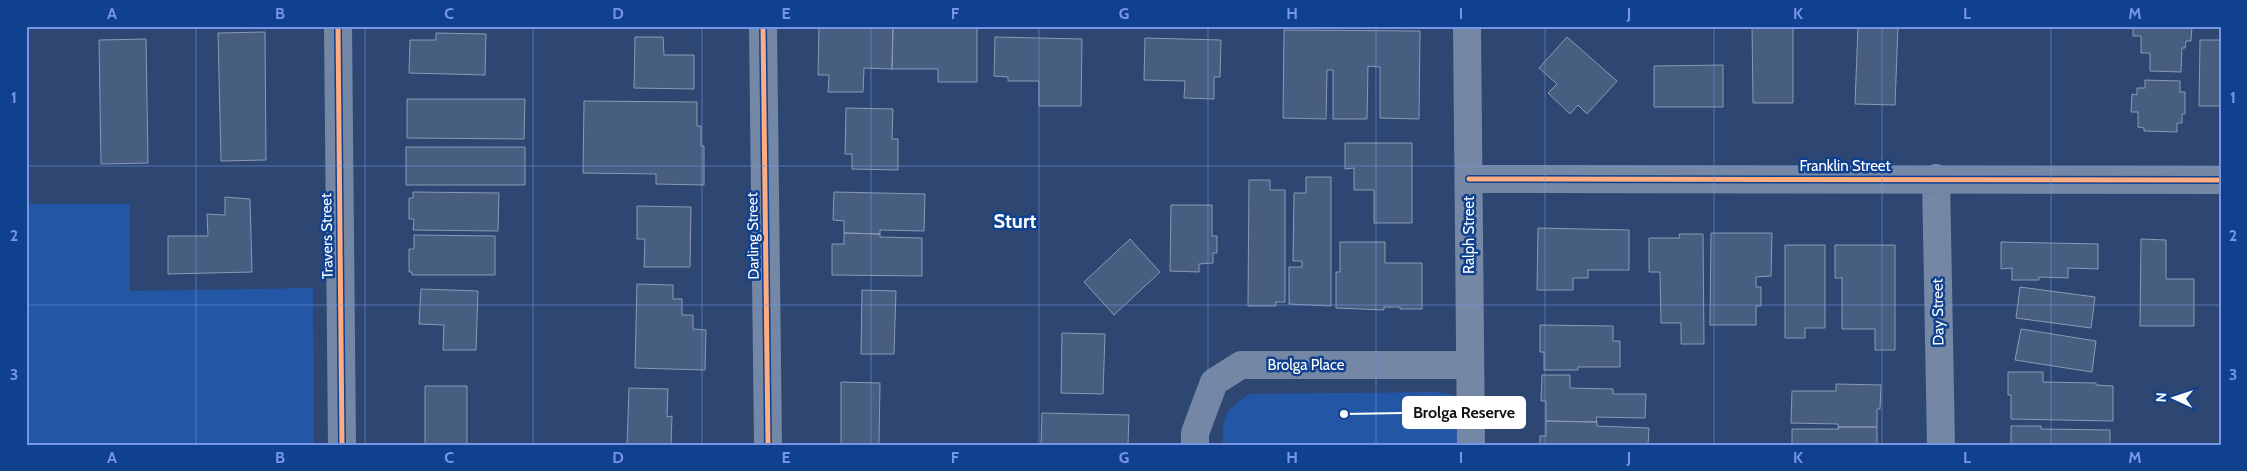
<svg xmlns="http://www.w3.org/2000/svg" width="2247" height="471" font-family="Cabin,sans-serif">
  <rect width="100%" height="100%" fill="#2d4772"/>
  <path fill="#2357a6" d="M26 204H130V291L313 288 314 445H26Z
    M1436 392 1452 395 1460 407V445H1223C1222 416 1225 411 1249 394Z"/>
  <path fill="#485e80" stroke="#899ab3" d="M819 26 893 27 892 69 864 68 863 92H828L829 75H818Z
    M905 26H977V82H938V69H892L893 27Z
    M1752 26H1793V103H1753Z
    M1858 26H1898L1895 105 1855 104Z
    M2133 26H2192L2191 41H2186L2185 48H2182L2181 72 2150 71V53H2141V36H2133Z
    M1284 30 1420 31 1419 119 1380 118V67L1368 66 1367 119H1333V70H1327L1326 119 1283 118Z
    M265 32 266 160 221 161 218 33Z
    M436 33 486 34 485 75 409 73 410 40H436Z
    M635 37H663L664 55H694V89L634 88Z
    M995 37 1082 39 1081 106H1039V81H1008V77L994 76Z
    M1567 37 1617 81 1587 114 1578 105 1570 114 1548 93 1557 84 1539 68Z
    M1145 38 1221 40 1220 77H1214V99L1184 98 1185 81 1144 80Z
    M146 39 148 163 101 164 99 40Z
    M2200 40H2221V106H2199Z
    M1723 65V107H1654V66Z
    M2145 80 2180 81V92H2185V114H2182V123H2177V132L2144 131V128L2138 127V112H2131L2132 94 2137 95V88H2145Z
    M407 99H525L524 139 407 138Z
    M584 101 697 102V126H701V146H704V185L656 184V174L583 173Z
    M846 108 893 109 892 139H898V170L852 169V154H845Z
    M1345 143H1412V223H1374V190H1354V168L1345 169Z
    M406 147H525V185H406Z
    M1306 177H1331V306L1289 304V267H1302V261H1293L1294 193H1306Z
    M1249 180H1270V190H1285V302H1276V306H1248Z
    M413 192 499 193 498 231 413 230 414 219H409V198H413Z
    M834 192 925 194 924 231 880 230V234L844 233V221L833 220Z
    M225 197 250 199 252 272 168 274V236H208L207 214 225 215Z
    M1171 205H1212V236H1217V253H1213V263L1199 264V272L1170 271Z
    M637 206 691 207 690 267H644L645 239H637Z
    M1538 228 1629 230V270H1588V278H1573V290H1537Z
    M844 233 880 234V237L922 238V276L832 275V244H844Z
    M1711 233H1772L1771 276 1756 277V287H1761V306H1756V325H1710Z
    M1679 234H1703L1704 344H1681V323H1661L1660 272H1649V238H1680Z
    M414 235 495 236V275H412V272H409V249H414Z
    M1130 239 1160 272 1114 315 1084 282Z
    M2141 239 2166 240V279H2194V326H2140Z
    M1340 242H1385V263H1422V309H1400V307H1384V310L1336 308V272H1340Z
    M2001 242 2098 244V269L2068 268V278L2039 277V280H2012V268L2001 269Z
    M1785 245H1825V328H1805V338H1785Z
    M1835 245H1895V350H1875V329H1842V278H1835Z
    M637 284 673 285V299H682V315H693V329L706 330 705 370 635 368Z
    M2020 287 2095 297 2091 328 2016 318Z
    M421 289 478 291 476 350H443L444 325 419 324Z
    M862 290 896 291 894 354H861Z
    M1540 325 1613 326V341H1620V367H1578V370H1544V352H1540Z
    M2021 329 2096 341 2092 372 2015 360Z
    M1062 333 1105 334 1103 394 1061 393Z
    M2008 372H2043V382L2096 383V385L2113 386V421L2011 419V395H2008Z
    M1542 375H1570V388L1613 389V394H1646L1645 418 1596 417 1597 422 1546 421V401H1541Z
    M841 382 880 383 879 445H841Z
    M1836 384 1881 385 1880 409H1877V427H1838V424L1791 423 1792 391H1836Z
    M425 386H467V445H425Z
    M629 388 668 389 667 417 672 416 671 445H627Z
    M1042 413 1129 415 1128 445H1041Z
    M1546 421 1597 422V426L1649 428 1648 445H1540V436H1546Z
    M2011 426H2041V429L2110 430V445H2011Z
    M1838 427H1877V445H1792V429H1839Z"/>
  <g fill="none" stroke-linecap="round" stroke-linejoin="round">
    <path stroke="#7488a6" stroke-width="28" d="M338 26 342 445
      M763 26 768 445
      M1467 26 1471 445
      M1936 178 1941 445
      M1469 179 2221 180
      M1195 445V433L1214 382 1241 365H1470"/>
    <defs>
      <path id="cycleway" d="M338 26 342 445
        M763 26 768 445
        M1469 179 2221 180"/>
    </defs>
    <use href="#cycleway" stroke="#10418f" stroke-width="8"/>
    <use href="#cycleway" stroke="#ffac80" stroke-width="5"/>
  </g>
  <path fill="none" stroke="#7795e8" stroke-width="1" stroke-opacity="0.55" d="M196 26V445M365 26V445M533 26V445M702 26V445M871 26V445M1039 26V445M1208 26V445M1376 26V445M1545 26V445M1714 26V445M1882 26V445M2051 26V445M26 166H2221M26 305H2221"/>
  <g text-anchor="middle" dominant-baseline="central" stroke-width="5" stroke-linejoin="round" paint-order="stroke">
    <g font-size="15" fill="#fff" stroke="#10418f">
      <text x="1845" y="166">Franklin Street</text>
      <text transform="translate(1469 235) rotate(-90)">Ralph Street</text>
      <text transform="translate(327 236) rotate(-91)">Travers Street</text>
      <text transform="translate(753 236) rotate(-91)">Darling Street</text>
      <text transform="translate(1938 312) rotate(-91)">Day Street</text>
      <text x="1306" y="365">Brolga Place</text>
    </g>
    <g font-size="20" font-weight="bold" fill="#fff" stroke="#10418f">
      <text x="1015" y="221">Sturt</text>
    </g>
  </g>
  <path fill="none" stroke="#fff" stroke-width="2" d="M1344 414L1403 413"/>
  <circle fill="#fff" stroke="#10418f" stroke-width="2" cx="1344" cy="414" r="5"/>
  <rect fill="#fff" stroke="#fff" stroke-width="2" x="1403" y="397" width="122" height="31" rx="5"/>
  <g font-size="16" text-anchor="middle" font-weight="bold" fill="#111">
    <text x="1464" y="418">Brolga Reserve</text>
  </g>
  <rect width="2247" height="471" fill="none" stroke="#10418f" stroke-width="55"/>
  <g transform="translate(2174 398) rotate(273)" stroke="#10418f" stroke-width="4" paint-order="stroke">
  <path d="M0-4L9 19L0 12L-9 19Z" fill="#ffffff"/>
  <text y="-8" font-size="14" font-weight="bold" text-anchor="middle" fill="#ffffff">N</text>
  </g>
  <rect x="28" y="28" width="2192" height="416" fill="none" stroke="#7795e8" stroke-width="2"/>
  <g font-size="16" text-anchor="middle" font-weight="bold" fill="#7795e8">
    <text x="112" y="19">A</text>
    <text x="280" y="19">B</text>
    <text x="449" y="19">C</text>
    <text x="618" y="19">D</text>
    <text x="786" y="19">E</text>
    <text x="955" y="19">F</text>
    <text x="1124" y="19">G</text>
    <text x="1292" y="19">H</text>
    <text x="1461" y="19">I</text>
    <text x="1629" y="19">J</text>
    <text x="1798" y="19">K</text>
    <text x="1967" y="19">L</text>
    <text x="2135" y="19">M</text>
    <text x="14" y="103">1</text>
    <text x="2233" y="103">1</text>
    <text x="14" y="241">2</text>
    <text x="2233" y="241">2</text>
    <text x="14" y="380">3</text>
    <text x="2233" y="380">3</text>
    <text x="112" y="463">A</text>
    <text x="280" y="463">B</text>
    <text x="449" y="463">C</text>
    <text x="618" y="463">D</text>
    <text x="786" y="463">E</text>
    <text x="955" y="463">F</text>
    <text x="1124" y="463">G</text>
    <text x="1292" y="463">H</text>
    <text x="1461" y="463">I</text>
    <text x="1629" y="463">J</text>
    <text x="1798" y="463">K</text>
    <text x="1967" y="463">L</text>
    <text x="2135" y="463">M</text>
  </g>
</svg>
